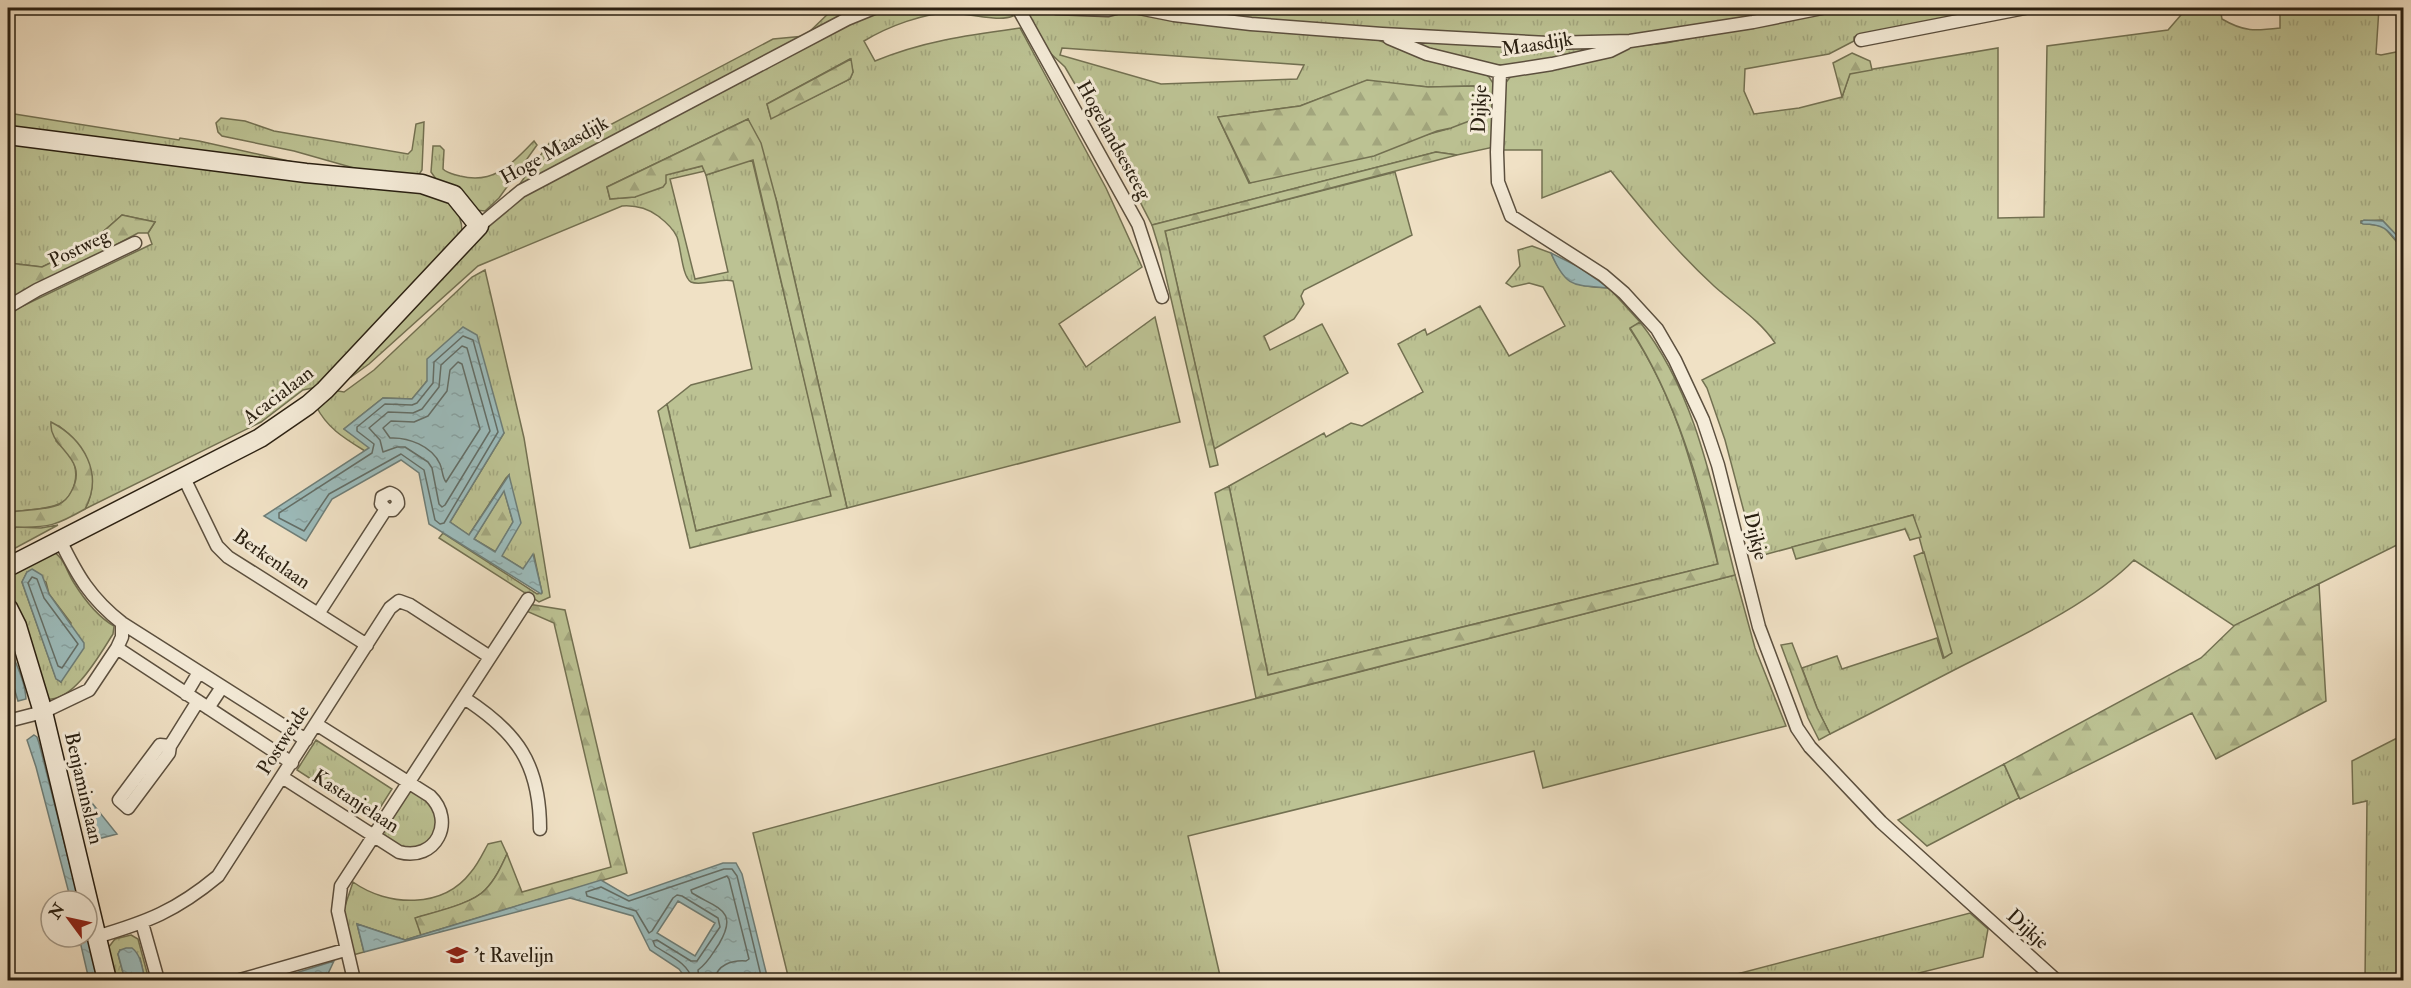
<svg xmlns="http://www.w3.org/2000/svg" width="2411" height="988" font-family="'IM FELL Double Pica',serif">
  <defs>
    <pattern id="grass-tufts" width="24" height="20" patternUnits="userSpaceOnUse" patternTransform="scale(1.5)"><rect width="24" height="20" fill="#bcc293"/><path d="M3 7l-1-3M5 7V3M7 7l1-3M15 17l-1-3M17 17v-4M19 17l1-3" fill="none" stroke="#a2a67e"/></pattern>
    <pattern id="forest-firs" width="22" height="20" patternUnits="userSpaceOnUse" patternTransform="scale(1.5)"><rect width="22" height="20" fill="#bcc293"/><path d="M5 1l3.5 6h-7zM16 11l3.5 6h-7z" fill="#a2a67e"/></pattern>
    <pattern id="water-ripples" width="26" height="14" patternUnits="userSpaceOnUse" patternTransform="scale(1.5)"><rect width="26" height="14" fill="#9cbcbc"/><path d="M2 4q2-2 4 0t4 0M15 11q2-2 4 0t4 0" fill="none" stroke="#87a1a1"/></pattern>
  </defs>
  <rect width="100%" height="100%" fill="#f0e1c5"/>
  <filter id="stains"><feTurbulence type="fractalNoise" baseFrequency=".00333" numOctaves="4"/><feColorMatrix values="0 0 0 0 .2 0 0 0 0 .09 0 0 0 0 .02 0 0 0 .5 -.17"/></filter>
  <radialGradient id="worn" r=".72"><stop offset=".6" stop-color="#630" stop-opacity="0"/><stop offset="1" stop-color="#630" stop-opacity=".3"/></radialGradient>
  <path fill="url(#grass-tufts)" stroke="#737152" stroke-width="1.5" fill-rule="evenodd" d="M834 8H863L519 185 550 142 555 139 574 144 773 39 805 36Z
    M886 8H1004L1013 16C1000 22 968 14 953 13 925 12 887 27 864 41L875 61C923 41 969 35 1020 28L1106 188 1142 267 1059 324 1086 367 1155 317 1180 422 847 508 776 199 748 119 607 187 610 199 635 197 665 175 702 166 705 171 670 179 695 279 728 272 706 175 752 159 832 496 696 531 667 404 691 385 752 369 733 281C721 277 701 287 691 282 682 277 681 247 677 237 673 228 666 222 658 216 647 208 636 205 622 206L478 266 369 364 351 377 344 378 496 216 529 192 859 19ZM850 59 853 72 850 79 771 118 767 104Z
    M1158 8H1503L1567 10 1613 8H1801C1741 18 1681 32 1621 36 1545 40 1469 35 1393 30 1314 24 1236 17 1158 8Z
    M1846 8H1963L1964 10 1960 16 1854 37V41L1829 54 1745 69 1744 91 1754 114 1799 108 1842 97 1850 73 1998 48V218L2044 217 2047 46 2168 30 2187 8H2220L2222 19C2244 32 2255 31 2280 28V8H2379L2376 54 2381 55 2401 51 2403 46V242L2382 220 2361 221V223L2383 226 2403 249V542L2234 626 2134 560C2091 604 2015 639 1960 667 1917 689 1874 712 1830 734L1817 708 1802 668 1837 656 1842 669 1937 638 1943 658 1951 653 1913 515 1756 557 1725 440 1707 388 1702 380 1775 343C1759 319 1735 305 1714 286 1676 251 1643 211 1611 171L1542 198V150H1501L1503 86 1512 75 1629 47 1666 43Z
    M1024 10 1110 14 1127 10 1173 19 1378 40 1427 59 1482 71 1489 77 1495 86 1494 147 1457 155 1436 152 1152 225 1113 149 1065 67 1047 50ZM1062 48 1304 65 1297 79 1161 84 1060 55ZM1367 81 1428 87 1473 86 1451 128 1249 183 1218 117 1300 106Z
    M1400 39 1606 48C1574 56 1532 67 1500 65 1465 63 1433 50 1400 39Z
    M8 113 179 140 180 138 199 141 325 169 8 131Z
    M221 118 245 121 274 131 408 154 412 150 416 124 424 122 422 170 418 176 368 172 294 151 222 136 218 132 216 123Z
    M8 140 416 187C442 198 463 202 462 235L317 387 303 390 261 422 85 509C102 477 86 447 59 426L56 441C60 445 66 450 70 455 80 470 77 496 59 504 43 511 24 509 8 513V313L152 244 148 233 155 222 122 215 88 245 42 267 8 263Z
    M534 141 537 145 499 198 485 211 475 210 436 179 431 172 433 146H440L444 150 443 169C448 174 454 174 460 176 495 185 512 163 534 141Z
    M1395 172 1412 235 1304 290 1301 296 1304 304 1294 319 1264 336 1270 350 1322 324 1348 373 1214 449 1165 231Z
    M1532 246 1551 253C1565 285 1576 286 1609 288L1640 322 1630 329C1680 404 1695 478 1718 564L1268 675 1229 486 1324 433 1326 437 1351 423 1362 426 1423 392 1398 344 1425 329 1427 335 1480 306 1509 356 1565 326 1543 287 1529 283 1512 287 1506 283 1520 266 1518 250Z
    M485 270 524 438 550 597 539 602 439 538 443 533 537 594 542 593 534 555 523 569 502 556 509 475 506 478 469 535 450 522 504 433 427 381 412 399 383 398 344 429 370 447 365 451C344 438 327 428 316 406L332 390 344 392 374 370 472 277Z
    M58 525 8 552V535L16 527 41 528Z
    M49 549C65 557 65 569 74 583 84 599 98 617 114 626L113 634C100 654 74 702 47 699L14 604 8 592V570ZM27 572 46 582 49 594 71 623 61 682 56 678 22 582Z
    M1735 575 1755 648 1786 726 1543 788 1534 751 1188 836 1221 980H789L753 833 1161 723Z
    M2403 735V980H2365L2367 801 2353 804 2352 761Z
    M316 740 392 789 373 819 297 770Z
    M2004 764 2019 798 1927 846 1898 820Z
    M412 787 433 802 438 829 425 846 404 849 380 836Z
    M501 841 507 854C501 867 495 880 485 890 472 904 434 912 416 918L421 935 405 940 357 924 364 952 353 955 344 909 353 882C388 907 443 909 471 872 478 864 483 853 488 844Z
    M1970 913 1988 929 1983 957 1891 980H1714Z
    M131 935 138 939 149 980H145L140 958 120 950 118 954 125 980H116L108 948 115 939Z"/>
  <path fill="url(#forest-firs)" stroke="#737152" stroke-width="1.5" d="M1852 53 1870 61 1872 70 1850 74 1842 97 1833 63Z
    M851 59 853 72 850 79 771 119 767 104Z
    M1367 80 1428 87 1474 86 1485 115 1451 128 1437 131 1374 156 1250 183 1218 117 1300 106Z
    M748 119 761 143 776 199 847 508 690 548 658 411 667 404 696 531 831 496 753 160 706 175 702 166 666 175V183L663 187 635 197 610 199 607 187Z
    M1436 152 1457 155 1165 231 1218 465 1210 467 1160 251 1152 225Z
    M122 215 155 222 148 233H138L8 302V272L12 269 9 263 42 267 88 245Z
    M1640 322C1696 393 1713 489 1735 575L1256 698 1215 493 1229 486 1268 675 1718 564C1700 482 1676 399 1630 328Z
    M51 422C84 439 104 474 85 509 57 525 49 528 16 527L8 535V513C24 509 42 511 58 505 64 502 68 498 71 492 91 457 48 449 51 422Z
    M504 490 513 522 496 552 474 539Z
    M1913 515 1921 537 1910 540 1905 529 1796 559 1792 547Z
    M1924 552 1952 653 1944 658 1914 556Z
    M2319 584 2326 701 2216 759 2192 713 2020 799 2004 764 2201 658 2235 625Z
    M528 604 565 610 627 873 421 935 415 918C434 912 472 904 485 890 495 880 501 867 507 854L522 892 611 867 554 623 524 610Z
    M1792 643 1817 708 1830 734 1819 740 1808 718 1781 645Z"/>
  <path fill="url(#water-ripples)" stroke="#6e7e78" stroke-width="1.5" fill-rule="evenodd" d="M2364 220 2383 221 2403 242V249C2389 232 2387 224 2363 224L2361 222Z
    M1551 253 1577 266 1609 288C1573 285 1566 288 1551 253Z
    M463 327 477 335 504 433 450 522 469 535 509 475 521 523 502 556 523 569 533 554 542 592 541 594 429 524 419 473 401 460 332 499 306 541 264 516 369 448 344 429 383 398 412 399 427 381V359ZM504 491 513 522 495 552 474 539Z
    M32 569 42 575 49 594 84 643V648L61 682 56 679 22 582 27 572Z
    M8 644C15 662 25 680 26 699L18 701 8 668Z
    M34 735 37 737 39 743 79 901H71L36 767 27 740Z
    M92 803 117 834 90 841 80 806Z
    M723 863H736L742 874 768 980H746L742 974 718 980H687L679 969 650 950 633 916 570 898 364 952 357 924 405 940 601 880 628 896ZM678 901 715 923 695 956 657 933Z
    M87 933 99 980H89L79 937H87Z
    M126 948H132C142 956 142 969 145 980H125L118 954 120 950Z
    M334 961 325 980 286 976Z"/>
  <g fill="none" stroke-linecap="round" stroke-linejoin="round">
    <path stroke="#636e67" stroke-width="1.5" d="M463 336 473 340 498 432 444 523 440 524 435 520 424 470 401 454 329 494 304 531 279 518V513L372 453 374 444 357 431V427L385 404 412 405 417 403 433 383 434 362Z
      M462 346 467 348 490 431 445 505 442 507 439 504 432 468 428 462 405 447H397L383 452 380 440 369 428 388 412 413 413 422 409 439 387 441 365Z
      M458 362 462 364 480 429 446 482C442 477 443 471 440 464 432 446 408 437 390 438L383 428 391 421 414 422 428 416 447 391 450 370Z
      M32 577 37 579 44 598 78 644 62 668 58 666 28 583Z
      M692 980C689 963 668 955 655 946L653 941 657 940 691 961H697L720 927 718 918 682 896 677 895 673 898 652 931 649 933 636 911 587 896 586 892 601 887 629 901 724 869H732L737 876 762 980
      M699 980 698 970C708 963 712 954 719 944 739 910 718 909 692 893L691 890 727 876 729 879 749 959 746 961C732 960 716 965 715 980"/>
    <defs>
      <path id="street" d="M1018 8 1138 224 1162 297
        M1056 8 1108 10 1116 8
        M1139 8 1174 15 1251 24 1382 34 1548 43 1630 41 1753 22 1822 8
        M1389 38 1427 54 1500 72 1552 64 1610 51 1626 43
        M1861 40 2025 8
        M1500 72 1497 152 1498 182 1511 216 1603 275 1624 293 1657 329 1675 360 1703 420 1718 465 1759 627 1797 728 1810 747 1881 822 2056 980
        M479 226 521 191 847 19 874 8
        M8 307 37 290 135 243
        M184 478 217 546 228 557 367 645
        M60 540C77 575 90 598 122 623L306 740
        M318 614 386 509 381 504 382 497 390 493C396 495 398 498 398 504L393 510 386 509
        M117 648 292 763
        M186 694 199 672
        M464 698C517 732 540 764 540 829
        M208 708 222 687
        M8 721 43 712 89 690 117 648 122 637V623
        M170 746 169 753 128 808 119 800 160 745 170 746 198 701
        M282 777 399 852C436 862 456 821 430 796L316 724
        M142 923 158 980
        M96 937C147 922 176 911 218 876L390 608 399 601 410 605 490 657
        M240 980 345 950
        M354 980 338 911 341 886 528 599"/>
      <path id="secondary" d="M8 135 306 173 422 184 454 195 479 226 325 390 308 405 260 438 8 567
        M8 608 17 626 43 712 107 980"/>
    </defs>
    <use href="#street" stroke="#5c503f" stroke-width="15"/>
    <use href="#secondary" stroke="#2a2012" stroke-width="21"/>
    <use href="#street" stroke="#f5ecd9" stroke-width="12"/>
    <use href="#secondary" stroke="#f5ecd9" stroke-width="18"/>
  </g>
  <defs>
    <symbol id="school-bare" viewBox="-9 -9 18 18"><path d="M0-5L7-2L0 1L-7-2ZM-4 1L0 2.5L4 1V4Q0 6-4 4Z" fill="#8f2418" stroke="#f5ecd9" stroke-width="2.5" paint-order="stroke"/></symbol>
  </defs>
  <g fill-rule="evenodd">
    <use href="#school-bare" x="442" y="940" width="30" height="30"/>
  </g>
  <g text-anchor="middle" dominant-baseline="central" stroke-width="6" stroke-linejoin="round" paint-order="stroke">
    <g font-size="20" fill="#2a2012" stroke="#f5ecd9">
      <text transform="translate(1537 44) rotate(-9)">Maasdijk</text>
      <text transform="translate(1479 109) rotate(-88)">Dijkje</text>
      <text transform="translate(1114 140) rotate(61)">Hogelandsesteeg</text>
      <text transform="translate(554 150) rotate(-29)">Hoge Maasdijk</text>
      <text transform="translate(79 248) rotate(-26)">Postweg</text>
      <text transform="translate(278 395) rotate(-37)">Acacialaan</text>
      <text transform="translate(1756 536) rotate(76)">Dijkje</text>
      <text transform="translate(272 559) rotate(35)">Berkenlaan</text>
      <text transform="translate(283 740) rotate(-57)">Postweide</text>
      <text transform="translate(84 788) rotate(77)">Benjaminslaan</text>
      <text transform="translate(356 801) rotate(33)">Kastanjelaan</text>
      <text transform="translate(2028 929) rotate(42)">Dijkje</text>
    </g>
    <g font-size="20" fill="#2a2012" stroke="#f5ecd9" text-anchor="start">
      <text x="474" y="955">'t Ravelijn</text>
    </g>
  </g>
  <rect width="2411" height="988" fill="none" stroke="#f0e1c5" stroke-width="30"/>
  <rect x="9" y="9" width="2393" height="970" fill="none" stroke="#2a2012" stroke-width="3"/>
  <rect x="15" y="15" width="2381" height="958" fill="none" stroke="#2a2012" stroke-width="1.5"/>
  <g transform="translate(69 919) rotate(303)"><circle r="28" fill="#f5ecd9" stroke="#a49a89" stroke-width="1.5"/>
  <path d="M0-4.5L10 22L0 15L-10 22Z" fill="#8f2418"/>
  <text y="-9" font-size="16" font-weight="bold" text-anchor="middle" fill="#2a2012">N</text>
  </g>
  <rect width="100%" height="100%" filter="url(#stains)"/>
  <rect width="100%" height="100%" fill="url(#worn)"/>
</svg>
